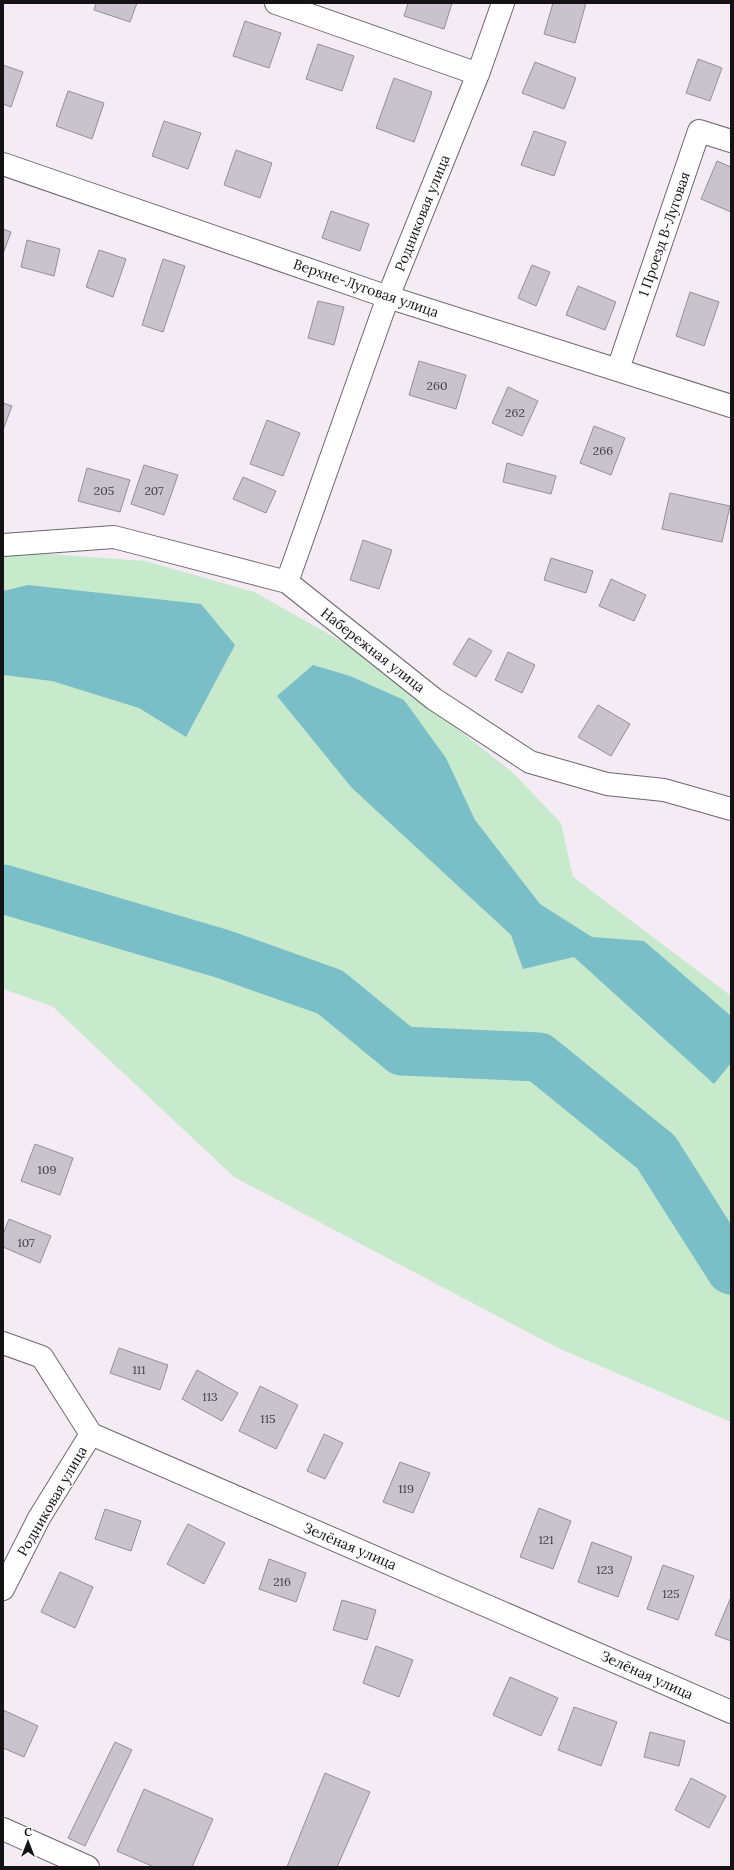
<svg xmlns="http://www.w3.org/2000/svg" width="734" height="1870" font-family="Lora,serif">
  <rect width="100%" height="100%" fill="#f4ebf5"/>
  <path fill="#c6eacb" d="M22 552 145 561 254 592 359 651 512 772 561 823 573 877 731 996V1422L556 1347 234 1177 52 1006 3 989V557Z"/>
  <path fill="#7abec7" d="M28 585 201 604 235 645 186 737 139 708 52 681 3 675V591Z
    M313 665 350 676 404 700 446 758 475 820 540 904 592 937 644 941 731 1016V1063L714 1084 574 957 523 969 511 935 352 788 277 696Z"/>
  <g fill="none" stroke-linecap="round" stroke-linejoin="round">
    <path stroke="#7abec7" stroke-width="49" d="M3 889 223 954 330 992 402 1051 539 1057 656 1152 731 1270"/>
  </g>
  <path fill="#c8c3cd" stroke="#958f9a" d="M96 3H137L130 22 94 10Z
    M408 3H452L444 29 404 16Z
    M553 3H586L575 43 544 34Z
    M245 21 281 33 269 68 233 56Z
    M318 44 354 56 342 91 306 79Z
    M698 59 722 68 710 101 686 93Z
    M535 62 576 78 564 109 522 93Z
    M3 65 23 72 11 107 3 104Z
    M394 78 432 92 414 142 376 128Z
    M68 91 104 103 92 139 56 126Z
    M164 121 201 133 188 169 152 156Z
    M534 131 566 142 554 176 521 165Z
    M236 150 272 163 260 198 224 185Z
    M717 161 731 167V212L701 199Z
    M331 211 369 224 360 251 322 238Z
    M3 229 11 232 3 254Z
    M27 240 60 249 54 276 21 267Z
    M99 250 126 259 113 297 86 287Z
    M163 259 185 266 163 332 142 325Z
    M532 265 550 272 536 306 518 298Z
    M578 286 616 302 605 330 566 315Z
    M690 292 719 302 704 346 676 336Z
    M318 301 344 307 334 345 308 338Z
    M419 361 466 375 456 409 409 395Z
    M508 387 538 401 522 436 492 423Z
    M3 403 12 406 3 430Z
    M267 420 300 433 283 476 250 464Z
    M594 426 625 438 611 475 580 463Z
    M507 463 556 476 551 494 503 482Z
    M144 465 178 475 164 515 131 504Z
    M87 468 130 480 120 512 78 501Z
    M243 477 276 491 266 513 233 499Z
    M670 493 730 506 722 542 662 529Z
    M363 540 392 550 379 589 350 580Z
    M551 558 593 571 586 593 544 580Z
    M611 579 646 595 634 621 599 606Z
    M469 638 492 651 476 677 453 664Z
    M508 652 535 665 522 693 495 680Z
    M598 705 630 724 611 756 578 737Z
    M35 1144 73 1158 60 1195 21 1181Z
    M9 1219 51 1236 40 1263 3 1247V1234Z
    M119 1348 168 1365 160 1390 110 1373Z
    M197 1370 238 1393 222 1421 182 1399Z
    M260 1386 298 1405 276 1449 239 1431Z
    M324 1434 343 1443 325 1479 307 1471Z
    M400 1462 430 1473 413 1513 383 1502Z
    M539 1508 571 1521 553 1569 520 1557Z
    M105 1509 141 1521 131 1551 95 1539Z
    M188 1524 225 1543 204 1584 167 1564Z
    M592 1542 632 1557 618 1597 578 1582Z
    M269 1559 306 1573 296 1602 259 1589Z
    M663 1565 694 1576 678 1620 647 1609Z
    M60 1572 93 1587 75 1628 41 1612Z
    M731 1597V1641L715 1635Z
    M342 1600 376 1610 367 1640 333 1630Z
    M376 1646 413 1660 399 1697 363 1683Z
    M510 1677 558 1698 541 1736 493 1715Z
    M574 1707 617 1722 601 1766 558 1750Z
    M3 1710 38 1726 24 1757 3 1748Z
    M650 1732 685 1741 679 1766 644 1757Z
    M115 1742 132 1750 85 1846 68 1838Z
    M325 1773 370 1792 337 1867H287Z
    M691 1778 726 1796 709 1828 675 1810Z
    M144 1789 213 1819 192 1867H154L117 1851Z"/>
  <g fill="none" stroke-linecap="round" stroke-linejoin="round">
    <defs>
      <path id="minor" d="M276 3 478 74
        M3 164 388 297 731 406
        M618 369 699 131 731 141
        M3 545 114 537 287 582 434 699 530 762 607 784 664 790 731 809
        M287 582 388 297 478 74 503 3
        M3 1343 42 1357 91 1434 731 1712
        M3 1589 39 1518 91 1434
        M3 1829 88 1867"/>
    </defs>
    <use href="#minor" stroke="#6e676f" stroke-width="24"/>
    <use href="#minor" stroke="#fff" stroke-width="22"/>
  </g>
  <g text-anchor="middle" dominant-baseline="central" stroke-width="3" stroke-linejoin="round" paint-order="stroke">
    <g font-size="12" fill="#423e43">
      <text x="437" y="385">260</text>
      <text x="515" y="412">262</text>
      <text x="603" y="450">266</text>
      <text x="104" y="490">205</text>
      <text x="154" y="490">207</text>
      <text x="47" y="1169">109</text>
      <text x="26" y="1242">107</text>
      <text x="139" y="1369">111</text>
      <text x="210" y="1396">113</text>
      <text x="268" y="1418">115</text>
      <text x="406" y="1488">119</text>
      <text x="546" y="1539">121</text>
      <text x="605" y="1569">123</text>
      <text x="282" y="1581">216</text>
      <text x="671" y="1593">125</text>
    </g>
    <g font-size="14" fill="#151215" stroke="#fefbff">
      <text transform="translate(422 213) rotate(-68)">Родниковая улица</text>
      <text transform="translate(664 234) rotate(-71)">1 Проезд В-Луговая</text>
      <text transform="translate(366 288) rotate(19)">Верхне-Луговая улица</text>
      <text transform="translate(373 650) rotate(38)">Набережная улица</text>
      <text transform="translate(52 1501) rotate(-60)">Родниковая улица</text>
      <text transform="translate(350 1546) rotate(23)">Зелёная улица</text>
      <text transform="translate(647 1675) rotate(24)">Зелёная улица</text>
    </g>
  </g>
  <rect width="734" height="1870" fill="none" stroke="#151215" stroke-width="8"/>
  <g transform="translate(28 1842)" stroke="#fefbff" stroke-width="3" paint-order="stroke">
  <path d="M0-3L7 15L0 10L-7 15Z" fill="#151215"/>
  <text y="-6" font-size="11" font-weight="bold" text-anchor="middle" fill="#151215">С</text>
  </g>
</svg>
